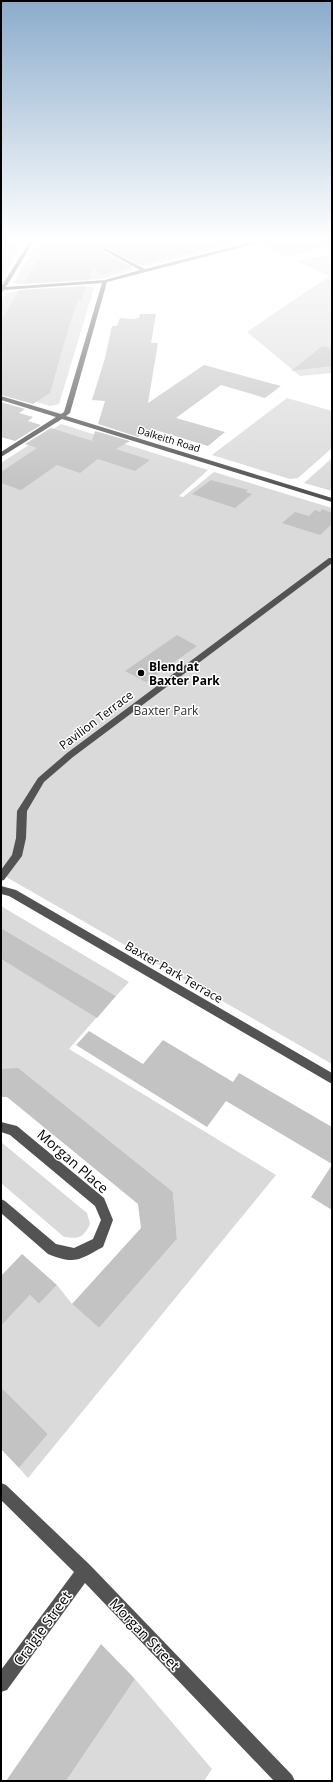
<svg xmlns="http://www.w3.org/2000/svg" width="333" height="1782" font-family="'Open Sans',sans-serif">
  <rect width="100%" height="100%" fill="#fff"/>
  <path fill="#dadada" d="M1 241H25L1 280Z
    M38 241H247L148 266H144L117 251 114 245 90 250 106 254 133 268 131 271 100 279 18 284 13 283Z
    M273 241H332V250L325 247 289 257 260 244Z
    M332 254V373L300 376 247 332 329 276 297 261Z
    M90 287 94 288 59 404 50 406 1 391V302L5 294 16 291Z
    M287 398 332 411V448L298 478 290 479 212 455Z
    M61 424 208 470 179 496 183 497 214 472 332 508V1064L1 874V463Z
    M332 458V491L304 483Z
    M1 906 129 982 116 996 1 928Z
    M1 959 97 1017 69 1049 276 1175 28 1478 19 1468 48 1434 1 1387V1326L30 1295 39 1304 57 1285 72 1304 99 1328 177 1239 173 1192 1 1069Z
    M1 1142 87 1213 90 1224C83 1238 79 1239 64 1237L1 1183Z
    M135 1679 212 1769 204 1781H66Z"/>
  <path fill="#c3c3c3" d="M50 241H82L86 243 96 241 105 242 110 241 114 243 127 241H133L140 244 158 241H215L216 246 140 265 105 247 102 249V251L132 267 103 275 93 269 89 280 23 284Z
    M86 286 81 301 78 300 69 326 50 393 33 404 1 395V321L19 290Z
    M140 314H156L151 343H158L148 403 204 365 281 386 265 398 221 385 176 418 225 432 208 446 152 429 138 437 98 424 105 401 92 400 105 358 112 326H117L120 318 134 319 139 318Z
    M322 346 332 348V366L291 371Z
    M1 402 25 409 19 413 33 417 28 421 41 425 15 441 1 437Z
    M51 428 92 441 95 431 130 441 116 449 150 460 135 471 98 459 80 473 57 465 21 490 1 483V472L37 448 25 444Z
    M211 480 248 490 246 492 252 494 235 508 192 494Z
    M322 509 332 513V524L320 535 282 523 295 512 309 516 315 510 320 512Z
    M177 635 197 646 146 682 125 671Z
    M1 928 55 960 116 996 97 1018 1 959Z
    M89 1031 143 1064 163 1040 233 1082 239 1073 332 1127V1164L226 1101 207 1127 76 1045Z
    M18 1068 173 1192 177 1239 99 1328 72 1304 141 1228 138 1204 7 1097H1V1069Z
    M332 1165V1210L311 1197Z
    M22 1254 57 1285 39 1304 30 1295 1 1326V1276Z
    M1 1387 48 1434 19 1468 1 1449Z
    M101 1644 135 1679 66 1781H6Z"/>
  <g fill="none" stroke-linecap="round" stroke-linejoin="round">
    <path fill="#535353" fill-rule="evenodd" d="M30 241H34L6 287 105 280 140 270 103 250 105 248 145 269 256 241H262V242L107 282 70 413 66 416 332 498V502L62 419 1 457V452L56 417 1 400V396L61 414 64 412 102 283 4 290 1 293V287Z
      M329 558H332V563L73 757 44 782 27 811 26 838 22 856 4 880 1 881V870L12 855 16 838 17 811 38 778 67 753Z
      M1 886 16 890 332 1073V1084L9 896 1 894Z
      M1 1122 17 1126 104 1198 113 1220 103 1247C79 1260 75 1265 48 1254L1 1213V1199L5 1201 56 1244 74 1248 93 1239 101 1220 95 1206 10 1135 1 1132Z
      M1 1483 6 1485 90 1565 292 1775 295 1781H274L85 1583 7 1690 1 1692V1670L74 1572 1 1500Z"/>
  </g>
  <linearGradient id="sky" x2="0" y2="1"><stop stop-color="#8baccc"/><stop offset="0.49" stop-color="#fff"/><stop offset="1" stop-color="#fff" stop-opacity="0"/></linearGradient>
  <rect width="333" height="490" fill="url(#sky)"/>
  <circle fill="#000" stroke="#fff" stroke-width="1.5" cx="141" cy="673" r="4"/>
  <g text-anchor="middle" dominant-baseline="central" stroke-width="3" stroke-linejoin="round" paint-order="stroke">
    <g font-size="10" fill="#000" stroke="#fff">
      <text transform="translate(169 439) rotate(17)">Dalkeith Road</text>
    </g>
    <g font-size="12" font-weight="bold" fill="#000" stroke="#fff" text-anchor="start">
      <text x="149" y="666">Blend at<tspan x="149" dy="14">Baxter Park</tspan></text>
    </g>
    <g font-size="12" fill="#313131" stroke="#fff">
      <text x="166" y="710">Baxter Park</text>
    </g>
    <g font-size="12" fill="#000" stroke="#fff">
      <text transform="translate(96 720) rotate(-37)">Pavilion Terrace</text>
      <text transform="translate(174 972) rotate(30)">Baxter Park Terrace</text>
    </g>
    <g font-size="14" fill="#000" stroke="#fff">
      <text transform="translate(73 1161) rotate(41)">Morgan Place</text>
      <text transform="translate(42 1628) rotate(-54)">Craigie Street</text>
      <text transform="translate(145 1634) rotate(46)">Morgan Street</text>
    </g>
  </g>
  <rect width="333" height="1782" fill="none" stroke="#000000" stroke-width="4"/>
</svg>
